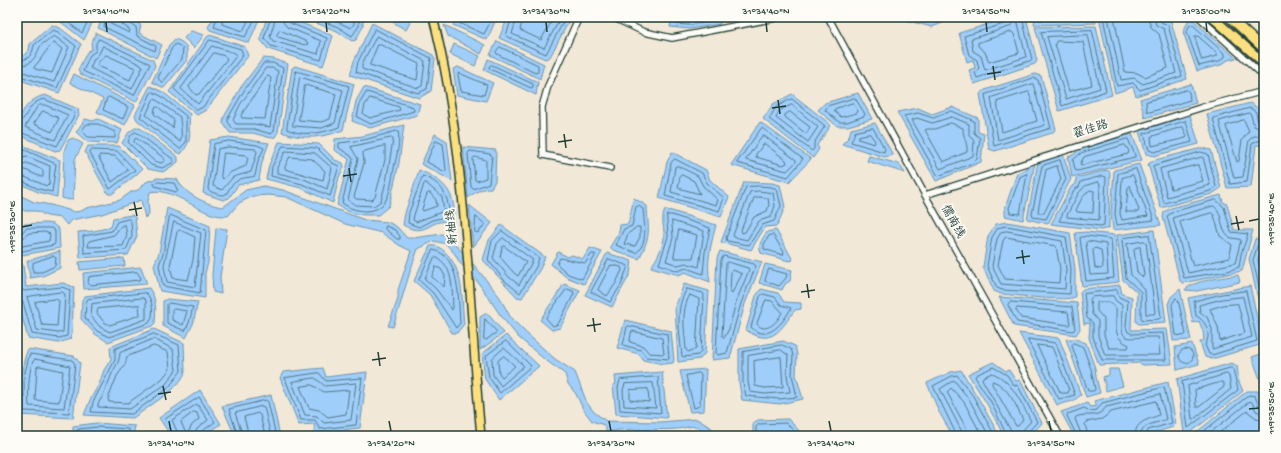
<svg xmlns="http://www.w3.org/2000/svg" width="1281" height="453" font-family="'Gochi Hand','LXGW WenKai TC',sans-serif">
  <rect width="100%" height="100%" fill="#f2e8d7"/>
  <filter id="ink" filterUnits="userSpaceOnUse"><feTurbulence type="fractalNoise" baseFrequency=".025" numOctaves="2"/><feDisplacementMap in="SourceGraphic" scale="8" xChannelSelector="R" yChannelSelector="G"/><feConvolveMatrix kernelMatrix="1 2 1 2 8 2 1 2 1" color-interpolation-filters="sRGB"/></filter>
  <g filter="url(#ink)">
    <path fill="#9fcefa" stroke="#6c94ab" d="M57 17H95L84 40 57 19Z
      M103 17H125L141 25 139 33 162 45 156 58 98 28Z
      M214 17H260L249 43 210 30 208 27Z
      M267 17H287L333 36 323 66 268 49 260 39Z
      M300 17H363V26L356 40 352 41 337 31Z
      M384 17H413L406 30Z
      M455 17H497L487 40 453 25Z
      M508 17H571L550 57 545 59 499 38Z
      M672 17H724L719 18 720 24 689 29 670 27Z
      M893 17H947L948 21 932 27Z
      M1012 17H1026L1037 61 1035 64 974 84 969 70 975 68 973 60 967 62 959 33Z
      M1035 17H1096V23L1034 25Z
      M1099 17H1159L1171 21 1187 79 1136 96 1133 87 1115 93Z
      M1190 17 1236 58 1228 60 1221 65 1197 71 1183 32Z
      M372 23 433 55 435 59 431 91 419 98 350 75 354 61Z
      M52 25 60 28 81 44 59 93 17 79V52L23 56 29 50 30 44Z
      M444 25 485 45 481 54 448 36Z
      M1096 26 1112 95 1059 111 1035 27Z
      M191 31 204 35 194 48 184 38Z
      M96 33 153 60 155 66 136 102 80 74 78 70 87 52 92 49 91 43Z
      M210 35 245 47 248 56 206 110 197 115 169 92 207 37Z
      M175 39 182 42 187 47V60L164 88 152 82 169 45Z
      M497 41 544 64 540 79 490 55Z
      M454 44 480 56 475 66 450 54Z
      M263 58 274 59 288 64 278 132 275 137 271 138 253 133H230L223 123 224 117 241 87Z
      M488 59 538 82 536 95 484 70Z
      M295 66 354 84 343 130C323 138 302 140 282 132L292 68Z
      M458 67 493 83 486 101 457 95 453 69Z
      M74 74 135 105 125 125 97 112 103 99 70 83Z
      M1035 74 1041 76 1056 129 1052 133 995 151 989 149 980 94 985 90Z
      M1191 84 1196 103 1145 118 1140 99Z
      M150 86 163 92 190 114C187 133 195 137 181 154L176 152 137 120 135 115Z
      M364 87 420 104 417 115 370 128 352 121 356 101Z
      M858 93 872 119 848 126H837L818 110 825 103Z
      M792 94 830 124 828 130 817 145 819 149 813 158 763 119 773 104Z
      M45 95 78 109 79 115 60 150 55 151 17 134C17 116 27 99 45 95Z
      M1251 103 1260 110 1261 120 1264 122V145H1256L1251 187 1227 188 1207 114Z
      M952 107 978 118V132L984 134 981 162 936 181 897 112 918 108 932 114Z
      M1190 115 1199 144 1154 156 1146 154 1139 131Z
      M85 119 93 121 98 119 122 130 117 143 87 142 76 132Z
      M760 122 811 159 789 182 731 165Z
      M875 123 893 155 884 157 842 144 849 137 851 129Z
      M404 125 399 163 389 206 378 215C357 215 355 216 337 205L349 159 334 150 335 139 363 136Z
      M135 128H140L178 157V162L163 172 148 169 122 143 129 132Z
      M435 134 447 141 452 181 421 164Z
      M1132 134 1142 160 1072 177 1068 157 1075 154 1077 150Z
      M229 137 269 143 262 162 259 180 238 185 229 198 223 200 203 193 210 140Z
      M73 138 83 144 75 159 73 199 69 200 62 198 64 151 68 140Z
      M279 142 319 144 335 160 343 163 344 167 339 177 333 203 301 188 266 179 269 165Z
      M22 145 60 160 57 197 38 192 17 182V155Z
      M88 146H119L142 169 136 175 112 194H108L85 152Z
      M463 147 496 150 495 181 491 188C482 188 475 192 468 198Z
      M1202 148 1211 150 1221 188 1212 194 1161 208 1148 164 1155 160Z
      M672 152 706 170 710 180 729 197 721 217 659 198 667 162Z
      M1063 154 1071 179 1048 224 1027 219 1038 162Z
      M869 156 899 164 905 173 867 161Z
      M1035 163 1023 220 1005 216V208L1017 173 1028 168 1029 165Z
      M1139 164 1161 225 1113 230 1111 214 1114 170Z
      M419 170C445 181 458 194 453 224 430 214 429 240 403 225L405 213Z
      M1107 170 1110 172 1109 228 1101 230 1051 224 1071 187 1076 184V178Z
      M157 178 177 179C184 194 207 205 223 207L246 190 264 186 283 190 365 220 388 222 397 227 407 238H413L442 234 453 242 474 265 499 296 511 318 525 332 555 359 575 372 587 403 594 412 606 421 660 422 697 419 713 429 714 436H706C704 432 702 429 698 427 691 425 683 429 676 429 653 431 630 427 607 432L604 425 592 421 583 409 576 394 568 384 565 374 544 359 518 337 501 316 477 281 460 263 455 254 446 244 434 241 418 249C408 274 402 301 393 327L388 326 398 299V290L411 251 399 245 382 233 345 224 286 197 269 195 253 196 239 203 228 216C224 216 219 216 215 215 195 210 171 187 150 192L148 201 149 214 145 218 141 200 102 214 71 220 67 225 61 218 47 216 37 211H25L17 206V194L34 202 51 205 75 212 81 211 87 208 120 200 131 192 138 190 146 182Z
      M744 182 772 183 780 185 785 207 777 226 765 227 751 250 721 242Z
      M1221 195 1223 202 1227 204 1234 230H1253L1242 271 1183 283 1180 281 1163 217 1164 212 1171 208Z
      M634 198 647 206C648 232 652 233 639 259L613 250 610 247 619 232 620 225 628 224Z
      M469 205 492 223 473 247Z
      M167 208 210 226 208 263 205 273V298L160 291 154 265 159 253Z
      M665 210 672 211 716 225C711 244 706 262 710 282L685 272 679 275 651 267C657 258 662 249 664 238 665 228 660 220 665 210Z
      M132 215 135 217 137 236 128 255 80 258 78 232 94 231 111 227 113 218Z
      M1007 222 1070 233 1075 269V297C1066 302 1014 295 1001 294L994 291 983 267 988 236 996 224Z
      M46 223 53 224 59 229 60 248 17 256V236L23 224Z
      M501 225 545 257 540 269 522 298 517 297 483 260 489 240Z
      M216 228 227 229 220 277 221 294 213 292 212 275Z
      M776 230 793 260 789 261 761 253C757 245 763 238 767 232Z
      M1154 230 1166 322 1139 324 1136 322 1137 292 1123 280 1117 235Z
      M1086 232 1115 235 1119 282 1082 286 1075 233Z
      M1255 239 1264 240V326L1249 259Z
      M430 246C436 245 439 247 444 251 465 271 461 297 464 324L457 333H452L430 295 414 281Z
      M590 248 602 252 584 284 566 277 551 264 558 252 568 257 572 255 583 259Z
      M60 251V268L43 276 30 278 27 261Z
      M720 251 762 262 745 304 730 358 712 360 717 258Z
      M607 253 632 261 630 274 612 307 585 295Z
      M124 258 125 266 80 270 79 262Z
      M17 262H20L23 265 26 287 63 283 74 287 72 333 70 339 59 343 28 338 17 299Z
      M765 264 792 270 790 281 785 284 782 290 759 283Z
      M141 267 147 284 84 289 83 273Z
      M1238 275 1240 282 1197 291 1185 290C1190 281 1226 277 1238 275Z
      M564 284 580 290 560 328 552 330 540 320Z
      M684 284 709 291 705 353 700 359 678 362 675 307Z
      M1120 285 1122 294 1132 297 1131 330 1167 329 1172 364 1143 365 1139 363 1099 365 1089 338 1090 323 1084 324 1080 292 1083 289Z
      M1250 286 1263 344 1212 359 1205 357 1200 342 1204 340 1203 331 1199 321 1193 323 1188 298Z
      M149 288C157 299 156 309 155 323L152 326 108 342 95 334 81 319 82 300 85 296Z
      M761 289 778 293 784 302 801 303V309L795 310C781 329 772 348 746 330L756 296Z
      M1180 289 1191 340 1173 341 1168 304 1171 297Z
      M999 297 1077 303 1080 329 1076 335 1014 326Z
      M167 299 198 302 193 324 186 338 163 326V301Z
      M487 313 504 333 480 350V317Z
      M625 320 671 331 674 360 673 363 663 364 643 360 639 354 617 348Z
      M154 329 184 343 185 373 181 380 172 390 160 399 133 418 84 415 90 400 99 384 104 370 111 359 110 347Z
      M1019 333 1059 338 1081 395 1073 401 1057 405Z
      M506 335 539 366 499 400 485 379 482 354Z
      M1066 339H1076L1086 343 1095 368 1096 377 1100 393 1086 397Z
      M783 341 795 346 797 354 796 375 803 399 780 404 742 400 739 383V349Z
      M1192 344 1199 364 1177 370 1175 347Z
      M28 349 74 356 80 363 73 418 20 415C20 393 19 370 28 349Z
      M1264 353V390L1252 357Z
      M993 362 1006 371 1009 370 1016 381 1020 380 1042 423C1029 439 1023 436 1004 436L987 404 968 374Z
      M1232 363 1237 366 1239 382 1243 391 1189 434 1184 433 1177 379Z
      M323 368 326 377 367 372 360 428 315 433 314 424 299 425 280 378 283 372Z
      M706 369 704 411 690 412 680 371Z
      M1109 369H1118L1123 386 1106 391 1103 377 1109 375Z
      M961 370 980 401 999 435 953 436 939 412 927 383 951 372Z
      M662 372 667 418 616 414 613 385 616 384 615 376Z
      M1168 382 1176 424 1173 427 1144 436H1074L1061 412 1087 403 1090 407 1097 406 1094 401Z
      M200 390 221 424 201 436H171L159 418Z
      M1247 391H1258L1264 411V436H1192Z
      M271 395 280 436H235L222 406Z
      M788 419 804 436H753V423L758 420Z
      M97 423 135 426 133 436H73V426Z"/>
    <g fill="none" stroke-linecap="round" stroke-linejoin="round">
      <path stroke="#527783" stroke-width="1" d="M61 17 82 33 90 17
        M106 17 104 27 155 51 156 46 137 36 136 27 127 22 125 17
        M111 17V24L129 33 130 30 122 24 120 17
        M217 17 214 27 245 37 256 17
        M222 17V24L243 31 250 17
        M271 17 264 38 271 46 321 60 327 38 290 23 287 17
        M276 17 270 36 273 41 318 54 321 41 287 27 283 22 282 17
        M312 17 338 27 352 36 359 26V17
        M326 17 351 28 354 24V17
        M459 17V23L484 34 493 17
        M512 17 506 36 546 54 566 17
        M517 17 512 34 544 48 561 17
        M523 17 520 30 541 40 554 17
        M675 17 676 24 689 25 714 21 715 17
        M1010 17 1007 23 964 36 969 55 977 60 979 68 975 73 977 78 1032 60 1022 17
        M1038 17 1040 20 1090 19 1092 17
        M1103 17 1117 86 1133 83 1140 90 1182 76 1168 25 1161 22 1159 17
        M1108 17 1121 80 1134 78 1143 84 1176 73 1164 29 1156 25 1154 17
        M1114 17 1125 72 1137 73 1145 77 1168 68 1159 34 1151 27 1148 17
        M1015 22 1018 23 1026 57 985 70 981 56 973 51 971 39 1009 27Z
        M1190 25H1193L1225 54V57L1219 61 1199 66 1187 32Z
        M375 29 431 58 427 89 418 93 356 72 358 62Z
        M280 30 307 42 308 44 305 45 278 37 277 35Z
        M1092 30 1106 91 1062 106 1041 32Z
        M1012 32 1014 34 1019 53 989 62 985 52 978 46V43Z
        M1088 35 1100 88 1066 99 1047 37Z
        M377 36 425 61 422 86 418 88 362 69V64Z
        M1195 36H1198L1217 53V56L1202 60Z
        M99 39 150 64 134 95 83 71 90 55 96 51V44Z
        M210 40 241 49 243 55 203 107 197 110 174 89Z
        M1057 41 1083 42 1092 85 1069 91 1055 44Z
        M54 43 62 49 52 73 35 69 34 67C42 59 45 50 54 43Z
        M176 44 183 48 182 59 162 83 158 78 172 48Z
        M378 45H381L419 64 417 80 370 65Z
        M103 46 143 66 132 89 90 68 94 59 99 54Z
        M212 46 235 53 237 55 198 104 181 89Z
        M500 47 538 65V72L535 73 497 54 496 52Z
        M214 53 225 56 227 59 199 94 196 95 189 87Z
        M106 55 135 68 130 80 98 66V63Z
        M17 57 22 60C30 59 33 52 34 45L53 30 58 32 76 46 57 88 17 75
        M17 63C29 69 35 58 39 49 40 44 50 39 54 36L69 47 54 82 17 70
        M264 63H273L283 68 274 131 271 134 254 129H233L228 122V118L245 89Z
        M492 65 533 84V87L531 88 490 69 489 67Z
        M266 68H272L278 71 270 127 254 124H236L233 120 240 105Z
        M296 71 349 86 339 127C324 133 302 137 287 129Z
        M459 73 487 85 484 95 461 91 458 75Z
        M268 76 271 78 265 119 242 118 241 116Z
        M300 77 343 90 335 123 322 128 293 126Z
        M1034 78 1038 80 1051 128 994 146 985 95Z
        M1033 84 1045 125 998 140 991 98Z
        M305 85 336 94 330 119 321 122 299 120Z
        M1187 90 1189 92 1190 100 1150 112 1147 111 1146 102Z
        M153 92 161 96 186 116V142L180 149 140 117 151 93Z
        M367 92 413 107 414 111 371 124 357 117 360 103Z
        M1029 92 1037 121 1002 132 997 102Z
        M109 97 128 107 123 119 103 110 107 98Z
        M370 98 399 107 400 110 370 118 363 114 365 105Z
        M855 98 865 114 864 116 847 122H839L825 110 828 106Z
        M155 99 180 117C180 125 183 135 180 142L146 115 153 100Z
        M792 99 825 126 814 143V149L812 151 769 119 776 107Z
        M853 103 858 111 857 113 841 117 834 111 835 109Z
        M40 105H45L68 115 55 140 25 127 37 107Z
        M792 105 818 127 808 142 776 118 779 111Z
        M158 107 174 120 173 128 154 114 155 108Z
        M43 111 59 118 52 132 34 124Z
        M952 111 974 121V133L980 138 977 159 973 163 938 176 904 116 918 113 933 118Z
        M790 112 810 127 807 133H805L785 117V115Z
        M952 117 969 124V135L974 141 973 156 940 169 912 120 917 118 932 123Z
        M1244 120 1249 131 1242 140 1239 161 1237 162 1226 126Z
        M1186 121 1192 142 1154 152 1149 150 1144 134Z
        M17 123C28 121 26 103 44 99L73 111 75 114 57 146 17 131
        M951 123 963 128C963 138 968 143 967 152L943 162 925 130 927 129H935Z
        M87 124H98L115 132V138L88 137 82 131Z
        M1264 125 1258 123 1256 112 1250 108 1213 118 1230 184 1247 182 1252 144 1256 141H1264
        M1183 127 1187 136 1186 138 1152 146 1151 137Z
        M762 128 803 159 788 177 737 163Z
        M873 128 885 149 884 152 851 142 855 132Z
        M1264 130 1254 126 1251 115 1249 113 1219 121 1234 178 1243 177 1249 140 1254 136H1264
        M398 131C401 141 396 158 394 168 390 188 390 211 365 211 355 210 351 209 342 203L353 159 351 156 339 148V143L364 140Z
        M136 132 173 159 174 162 162 168 151 165 128 142 131 135Z
        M870 134 875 141 874 144 858 139 859 136Z
        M763 135 796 160V162L787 171 746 160Z
        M136 138 164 158 165 161 161 163 154 161 134 142Z
        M392 138 393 140 387 177 381 201 374 206 355 205 348 200 358 159 351 147Z
        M1128 139 1135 155V157L1077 171 1075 170 1073 160 1081 153Z
        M229 141 257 145 264 148 258 161 255 176C249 178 242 177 237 181 222 190 234 201 209 191L208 189 214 144Z
        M436 141 443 144 446 170 445 172 427 162Z
        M765 144 786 160 787 163 783 165 756 157V154L763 145Z
        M1125 145 1129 151 1128 154 1082 165 1080 164 1084 157Z
        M283 146 317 148 332 163 339 166 330 196 302 184 271 176 272 167Z
        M385 146V160L375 197 372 200 356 199 354 197 364 163 363 152Z
        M229 147 255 149 257 152 251 172 233 177 222 190 213 186 218 149Z
        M92 150 117 151 135 170 110 189 90 153Z
        M286 151 315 153 332 168 327 189 304 179 277 173V168Z
        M470 151 490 154 492 156 489 183 473 189 471 187 468 154Z
        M1201 152 1208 154 1216 187 1210 191 1164 203 1153 166Z
        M224 153 246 155 248 157 246 166 231 172 223 179 221 177Z
        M17 154 25 150 56 164 52 192 39 189 17 179
        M100 155 115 156 128 170 112 182 99 158Z
        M290 157 312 159 325 171 323 180 285 169V167Z
        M475 157 486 160V178L477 181 475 180 473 159Z
        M1203 157 1210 185 1167 197 1160 169Z
        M17 159 26 156 50 166 49 184 47 186 17 174
        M675 159 702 173 707 183 724 198 719 211 665 196 671 163Z
        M1060 160 1066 179 1046 219 1033 217 1032 214 1042 166Z
        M27 163 43 170V177H41L21 168V165Z
        M1198 165 1203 181 1171 189 1167 173Z
        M678 166 698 176 703 186 718 200 716 205 671 192 675 167Z
        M1057 166 1061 179 1044 213H1039L1038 211 1046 170Z
        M1136 169 1154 220 1117 225 1115 214 1118 174Z
        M1027 174 1020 214 1010 213 1009 208 1020 177Z
        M682 175 694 181 700 194 678 188 680 176Z
        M1133 175 1148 216 1122 220 1120 214 1122 178Z
        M423 176C444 184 447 195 450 216L432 220 419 227 408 223 409 213Z
        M1103 176 1106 177 1104 225 1100 226 1059 221 1074 190 1079 187 1081 182Z
        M157 182 174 183 178 191 176 192 155 186 154 184Z
        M1098 182 1100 184 1099 220 1067 217V215L1078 194 1085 186Z
        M426 183 442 197 444 211 416 222 413 220 414 215 424 184Z
        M759 186 771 187 777 189 781 206 774 221 762 225 749 245 727 241 726 238 746 187Z
        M1130 186 1139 210 1138 212H1126L1128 188Z
        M1090 190 1094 191 1093 213 1077 212 1076 210 1082 198Z
        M759 191 773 193 775 206 771 217 759 221 747 240 734 237 733 235 750 192Z
        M430 193 436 200 437 206 423 211 422 209 427 194Z
        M759 197 768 198 769 205 767 211 754 217 745 232 742 233 741 230 754 198Z
        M1216 200 1224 207 1231 232 1248 234 1241 254 1239 267 1228 271 1184 278 1167 216 1173 212Z
        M639 206 643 209C644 224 649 242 636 253L616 245 624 229 632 226 636 207Z
        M1214 206C1224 213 1219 230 1229 237 1233 239 1237 238 1241 240L1235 263 1188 273 1173 218Z
        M1212 213 1214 215 1220 236 1232 245 1229 258 1193 266 1180 222Z
        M170 215 206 230 200 293 163 286 159 265 163 254Z
        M667 215H672L710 228 705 252 703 274 686 268 678 271 659 264 668 237Z
        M476 217 485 224 478 233 475 232Z
        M129 219 131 221 132 236 126 250 84 253 83 236 112 231 117 222Z
        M672 221 704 231 699 267 686 263 678 265 666 261 673 238Z
        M174 222 201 233 195 287 167 282 164 266Z
        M125 225 127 235 123 246 88 247 89 241 114 235 121 226Z
        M386 226 395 230 400 236V239H397L385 229Z
        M1007 226 1066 237 1071 269 1070 294 1002 290 997 288 987 266 992 237 998 228Z
        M637 227H640V237L635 246 624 244 628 234Z
        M180 230 195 237 193 260 188 280 173 278 170 266 177 232Z
        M679 230 697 235 693 258H674Z
        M502 231 539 258 536 267 520 293 505 281 488 260 492 241Z
        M1007 231 1062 241 1066 269 1065 289 1001 284 992 266 997 239 1001 232Z
        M17 235 21 234 26 228H51L55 231V243L54 245 17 252
        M773 235 784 252 783 255 764 249V244L769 236Z
        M1149 235 1161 317 1159 319 1143 320 1141 318V292L1126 278 1122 240 1123 238Z
        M1087 236 1111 239 1114 278 1086 281 1080 238Z
        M1006 237 1056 246 1060 269 1059 283 1005 279 998 265 1003 241Z
        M503 238 533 260 519 285 509 277 493 258 497 244Z
        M17 240 23 238 29 233 45 232 50 234 49 241 17 247
        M1088 241 1106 244 1108 274 1090 275 1086 243Z
        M1144 241 1146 242 1155 312 1154 314H1146L1145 290 1131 275 1127 244Z
        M1264 244H1258L1253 260 1264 308
        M504 246 526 262 518 276 514 273 500 257 502 248Z
        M1140 247 1144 275 1143 277 1137 272 1134 250 1135 248Z
        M1095 248 1101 250 1103 267 1101 269 1095 268 1093 250Z
        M1264 249 1261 250 1258 260 1264 286
        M433 250C461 255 458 302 460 323L456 328 433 293 419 280Z
        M592 254H595V256L582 279 568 274 557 264 560 258 585 263Z
        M53 256 56 258 55 266 42 272H33V263Z
        M724 256 754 264 756 266 741 303 727 353 718 355 716 353 721 260Z
        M435 257C454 264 452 291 453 308L452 310 436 289 425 279Z
        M609 259 628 266 621 285 610 302 591 292Z
        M728 262 748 268 749 270 736 302 729 329 724 338 722 336 726 264Z
        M611 265 621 267 622 270 616 283 607 296 598 290Z
        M17 266 19 268 21 288 24 291 62 287 70 290 67 336 59 338 32 334 23 302 17 299
        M436 267 441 269 445 276 444 287 432 277Z
        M769 269 787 274 786 278 779 286 765 281Z
        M733 270 742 274 732 293 730 291 731 272Z
        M137 272 141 278 139 280 90 285 88 283 89 277Z
        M567 289 573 291 574 294 558 324 553 326 546 318Z
        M687 289 703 293 704 295 701 352 698 355 684 357 682 356C680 334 674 308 687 289Z
        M1117 290 1119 297 1128 301 1126 327 1128 332 1132 334 1163 333 1166 360H1102L1093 337V323L1087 318 1084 294Z
        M1246 291 1257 341 1212 355 1209 354 1205 345C1212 335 1206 320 1196 316L1194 301 1222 294Z
        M62 292 65 294 63 332 58 333 37 330 27 297Z
        M146 293C153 299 155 316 149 323L109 337 97 331 85 318 86 302 88 299Z
        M763 294 775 297 781 305 791 308C784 322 767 344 751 327L760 297Z
        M690 295 699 299 696 349 688 352 686 350C685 332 680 311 690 295Z
        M1113 296 1116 301 1122 305C1121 348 1121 336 1158 337L1160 355H1105L1098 336V321L1092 314 1090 299 1092 297Z
        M1243 297 1252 337 1212 349V329L1207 317 1200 312 1199 305 1222 299Z
        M143 298 146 300V319L110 332 100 327 91 316 92 304Z
        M1176 298 1178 300 1186 334 1184 336 1176 335 1172 305Z
        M56 299 59 301 57 326 42 325 35 302Z
        M766 300 772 301 782 312C779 321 765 335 757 324Z
        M1010 302 1072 307 1075 329 1073 331 1017 322 1008 305Z
        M1098 302H1109L1116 308C1117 324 1111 337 1129 345L1128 348H1109L1104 335V319L1097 311V304Z
        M169 303 193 307 189 323 185 331 167 323V305Z
        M1238 304 1245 333 1220 341 1218 327 1210 309 1223 305Z
        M139 305 140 315 110 325 104 322 97 313 98 309Z
        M1017 308 1068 312 1070 324 1068 325 1021 318 1016 310Z
        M174 309 187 311 183 325 172 320V311Z
        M485 319 497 332 486 340 484 339Z
        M629 326 667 334 669 359 646 357 641 350 623 345 627 327Z
        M632 331 662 338 664 354 649 353 643 346 630 342Z
        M154 334 179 345 181 371 169 387 132 414 91 412 93 402 115 360V349Z
        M154 339 173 349 176 370 166 384 130 409 98 407V404C104 395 107 386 111 376 115 365 119 365 120 353Z
        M1028 339 1056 343 1075 395 1059 399 1028 341Z
        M506 341 531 366 500 393 489 377 486 356Z
        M1074 343 1083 347 1091 369 1095 389 1094 391H1088L1072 346Z
        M782 345 791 349 793 355 792 375 797 397 779 399 746 396 743 383V352Z
        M1037 345 1052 347 1069 390 1068 393H1061Z
        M154 346 168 352 170 369 162 379 128 403 109 402 108 399 117 376 125 365 127 357Z
        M504 348 524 366 501 386 493 375 492 359Z
        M1179 356a7 7 0 1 1 14 0a7 7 0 1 1-14 0Z
        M781 350 788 355 787 375 790 392 765 394 750 392 748 382V356Z
        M30 354 72 360 75 364 69 413 24 411V377Z
        M504 356 515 366 502 377 499 373 498 361Z
        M781 357 783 387 765 388 755 386 754 361Z
        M35 359 70 366 64 408 29 406C28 397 28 364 35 359Z
        M40 366 63 371 59 402 35 400 37 367Z
        M1231 368 1233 369 1238 390 1188 428 1182 382Z
        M319 373 326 381 362 378 356 425 320 429 315 420H301L285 378Z
        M699 373 701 375 700 406 694 408 686 376Z
        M1227 374 1229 376 1231 389 1194 419H1192L1188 386Z
        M658 377 661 413 620 410 618 388 620 380Z
        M315 378 325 386 356 383 351 420 324 423 317 416 305 415 292 382Z
        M993 381C1008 386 1017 407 1023 420L1018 426H1016L992 384Z
        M1222 382 1224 383V387L1199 407H1196L1195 390Z
        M653 383 656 408 624 406 623 390 625 384Z
        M312 385 324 392 349 390 346 414 328 417 319 410 309 408 300 387Z
        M648 389 649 402 630 400V390Z
        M194 412 197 413 199 419 192 425 188 433 186 434 181 422Z
        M77 436 78 429 97 427 128 429 129 436
        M82 436 84 434H122L124 436
        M174 436 165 419 199 397 215 422 201 432 200 436
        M179 436 172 420 197 404 208 420 197 429 194 436
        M238 436 229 409 266 400 268 402 276 436
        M243 436 235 413 262 406 264 407 271 436
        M249 436 244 417 258 413 260 415 265 436
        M756 436V427L759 424 786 423 799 436
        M957 436 933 386 952 376 957 375 973 396 995 436
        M962 436 961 430 940 389 954 380 969 399 989 436
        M968 436 966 428 947 392 951 388 964 402 982 436
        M1007 436 991 402 975 377 976 375 993 367 1007 375 1013 384 1018 386 1037 422 1028 432 1027 436
        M1012 436 1011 431 982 379 983 377 992 373C1012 380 1021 403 1031 421L1023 430 1022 436
        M1077 436 1067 416 1068 414 1084 408 1090 411 1097 410 1102 403 1164 387 1172 423 1148 430 1146 436
        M1082 436 1075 419 1076 417C1087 412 1097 420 1106 407L1160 394 1166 419C1157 424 1141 423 1141 436
        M1088 436 1085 424 1086 422 1102 419 1111 412 1156 401 1159 415C1148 420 1135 421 1135 436
        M1198 436 1249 395 1255 396 1259 407 1264 409
        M1206 436 1250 401 1252 402 1256 411 1264 414
        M1215 436 1247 411 1256 418 1264 420"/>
      <defs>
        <path id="minor" d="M579 17 548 86 542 107 543 155 610 168
          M612 17 644 32 672 38 781 17
          M828 17 925 195 1060 436
          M1199 17 1264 76
          M925 195 1203 107 1264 91"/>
        <path id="major" d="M433 17C467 151 468 298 481 436"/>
        <path id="highway" d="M1212 17 1264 63
          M1229 17 1264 49"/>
      </defs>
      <use href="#minor" stroke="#1f3d34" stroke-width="8"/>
      <use href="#major" stroke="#1f3d34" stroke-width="10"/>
      <use href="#highway" stroke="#1f3d34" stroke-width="11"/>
      <use href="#minor" stroke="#fdfcf7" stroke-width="5.5"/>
      <use href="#major" stroke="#fce080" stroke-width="7"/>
      <use href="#highway" stroke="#fce080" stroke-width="8"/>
    </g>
  </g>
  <path fill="none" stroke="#1f3d34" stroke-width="1.5" d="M106 22 107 32M326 22 327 32M546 22 547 32M766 22 767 32M986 22 987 32M1206 22 1207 32M993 66 995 80M987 74 1001 72M778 100 780 114M772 108 786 106M564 134 566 148M558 142 572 140M349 168 351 182M343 176 357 174M134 202 137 216M129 210 142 208M1236 216 1239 230M1249 221 1259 219M1231 224 1244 222M22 227 32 225M1022 250 1024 264M1016 258 1030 256M807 284 809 298M801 292 815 290M593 318 595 332M587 326 601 324M378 352 380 366M372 360 386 358M163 386 166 400M158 394 171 392M1249 409 1259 408M169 421 171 431M389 421 391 431M609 421 611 431M829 421 831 431M1049 421 1051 431"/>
  <g text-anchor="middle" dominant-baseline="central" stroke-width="3.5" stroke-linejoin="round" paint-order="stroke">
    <g font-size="12" fill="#1f3d34" stroke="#fdfcf7">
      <text transform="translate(1091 130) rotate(-17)">翟佳路</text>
      <text transform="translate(952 222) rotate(61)">儒南线</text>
      <text transform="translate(453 227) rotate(-95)">新柚线</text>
    </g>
  </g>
  <rect width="1281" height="453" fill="none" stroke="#fdfcf7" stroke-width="44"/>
  <rect x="22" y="22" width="1237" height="409" fill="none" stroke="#1f3d34" stroke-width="1.5"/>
  <g font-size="10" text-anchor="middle" fill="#1f3d34">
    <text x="106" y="14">31°34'10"N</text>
    <text x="326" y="14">31°34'20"N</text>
    <text x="546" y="14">31°34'30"N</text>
    <text x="766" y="14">31°34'40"N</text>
    <text x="986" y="14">31°34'50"N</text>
    <text x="1206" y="14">31°35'00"N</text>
    <text transform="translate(1270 219) rotate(-90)" y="4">119°35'40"E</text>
    <text transform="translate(11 227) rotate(-90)" y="4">119°35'30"E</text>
    <text transform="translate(1270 408) rotate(-90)" y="4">119°35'50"E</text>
    <text x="171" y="446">31°34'10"N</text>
    <text x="391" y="446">31°34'20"N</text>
    <text x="611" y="446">31°34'30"N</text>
    <text x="831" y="446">31°34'40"N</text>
    <text x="1051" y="446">31°34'50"N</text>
  </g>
</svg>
